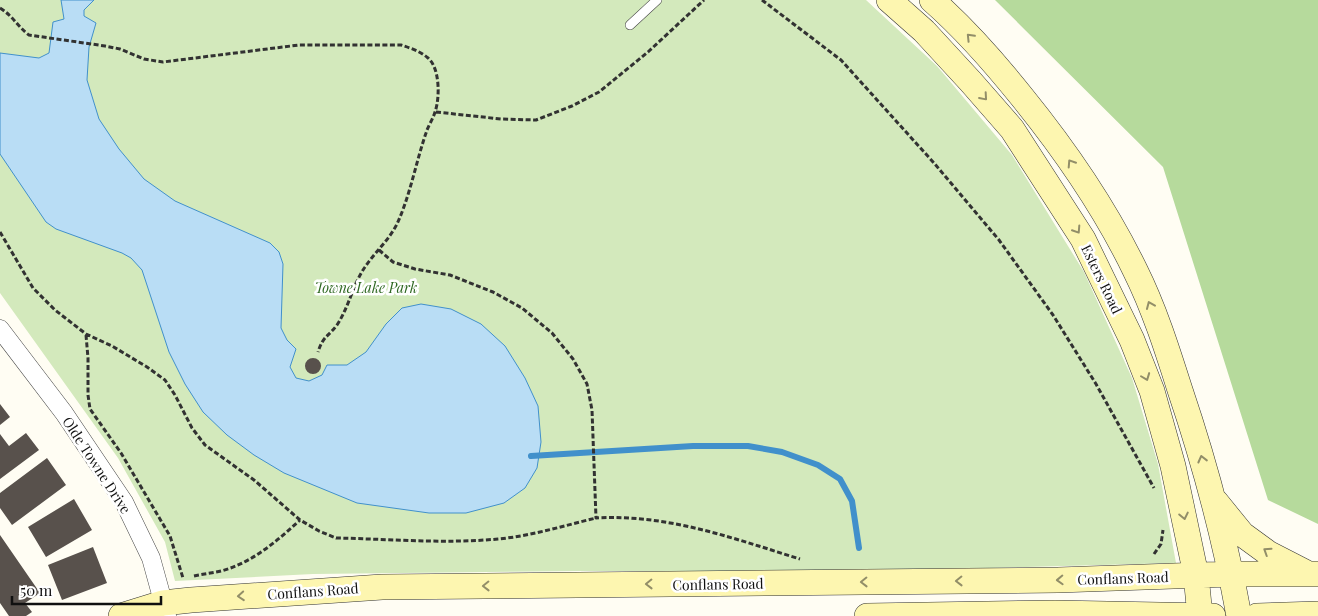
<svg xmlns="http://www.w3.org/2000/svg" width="1318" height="616" font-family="'Playfair Display',serif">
  <rect width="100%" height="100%" fill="#fffdf3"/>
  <path fill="#d3e9bc" d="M0 0H866L937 66 1012 155 1084 272 1132 378 1158 464 1176 563 879 571H576L313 574 175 581 165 542 118 458 0 293Z"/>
  <path fill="#b6da9c" d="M995 0H1318V524L1268 500 1163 167Z"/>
  <path fill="#b9ddf5" stroke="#4190cb" d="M61 0H94L84 10V16L96 23 89 47 87 80 99 119 119 149 144 179 175 201 270 243 279 252 283 264 281 328 287 340 296 349 290 367 296 378 309 381 322 375 327 365H347L366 352 386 324 402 308 421 304 451 309 481 324 505 346 525 378 538 406 541 442 537 468 525 488 504 503 466 513H429L357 503 284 473 254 455 227 435 203 412 185 384 169 352 142 270 131 258 122 253 56 229 46 222 0 154V53L39 58 49 53 53 22 64 19Z"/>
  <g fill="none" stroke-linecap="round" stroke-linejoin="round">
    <path stroke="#4190cb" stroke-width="6" d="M531 456 693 446H748L782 452 818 465 840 479 852 501 859 548"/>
  </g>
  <path fill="#58514c" d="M305 366a8 8 0 1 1 16 0a8 8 0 1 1-16 0Z
    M0 404 10 417 0 425Z
    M26 433 39 450 0 479V434L9 446Z
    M47 458 66 485 12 525 0 508V493Z
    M74 499 92 530 46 557 28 527Z
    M0 535 40 593 25 603 32 612 26 616H9L0 603Z
    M93 547 107 583 62 600 48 565Z"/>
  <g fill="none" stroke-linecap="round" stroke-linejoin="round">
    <defs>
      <path id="lane" d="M630 25 657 0"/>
      <path id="street" d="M0 329 64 413 124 502 151 558 167 616"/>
      <path id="secondary" d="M889 0 924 31 971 82 1012 129 1083 239 1132 340 1152 391 1173 466 1196 575 1200 616
        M932 0C965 29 994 62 1022 97 1065 150 1105 208 1135 270 1154 308 1167 349 1180 390 1205 464 1225 539 1239 616
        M1216 502 1242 534 1268 553 1305 572
        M121 616 163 603 191 600 382 587 1058 580 1231 574H1318
        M867 616 1055 613 1213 616
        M1257 616 1318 614"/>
    </defs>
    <use href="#lane" stroke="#434343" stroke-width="10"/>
    <use href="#street" stroke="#434343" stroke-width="19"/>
    <use href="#secondary" stroke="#323232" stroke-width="26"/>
    <path stroke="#323232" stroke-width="3" stroke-dasharray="5 2.5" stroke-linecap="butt" d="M762 0 841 60 934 163 999 240 1053 315 1096 384 1154 488
      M0 8C13 16 17 26 29 35L105 46 120 49 144 59 163 62 299 45H401C410 48 420 51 428 58 440 68 440 98 435 112 433 119 428 126 426 133 416 162 410 196 397 224 389 240 375 252 365 267 353 284 349 307 337 325 328 337 323 336 318 352
      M436 112 501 119 536 120 572 106 599 92 648 52 704 0
      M0 232 33 288 55 310 86 334 112 346 147 367 165 380 175 395 192 428 205 445 254 480 300 520 319 531 336 538C389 539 444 544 498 539 531 536 563 526 596 518
      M379 250 393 262 415 269 450 275 493 292 522 308 552 333 573 359 587 384 592 410 596 518C668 514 732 538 800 559
      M86 335 88 358V395L90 409 121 453 170 536 183 578
      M1154 554 1161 544 1163 530
      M194 576C203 574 212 573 221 571 252 563 277 541 300 520"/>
    <use href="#lane" stroke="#fff" stroke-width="9"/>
    <use href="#street" stroke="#fff" stroke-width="18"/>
    <use href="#secondary" stroke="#fdf6b0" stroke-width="25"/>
  </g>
  <defs><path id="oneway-chevron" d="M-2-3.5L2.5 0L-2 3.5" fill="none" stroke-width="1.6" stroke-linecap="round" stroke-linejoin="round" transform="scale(1.25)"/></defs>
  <g stroke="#928e68">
    <use href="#oneway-chevron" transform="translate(970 37) rotate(-134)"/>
    <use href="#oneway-chevron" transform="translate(984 97) rotate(49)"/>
    <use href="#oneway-chevron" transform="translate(1071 163) rotate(-123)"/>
    <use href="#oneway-chevron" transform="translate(1077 230) rotate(57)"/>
    <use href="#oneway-chevron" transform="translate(1150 305) rotate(-113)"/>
    <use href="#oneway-chevron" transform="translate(1146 377) rotate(69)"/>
    <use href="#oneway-chevron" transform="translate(1202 459) rotate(-104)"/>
    <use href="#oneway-chevron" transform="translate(1184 516) rotate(78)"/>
    <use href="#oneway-chevron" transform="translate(1267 551) rotate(-147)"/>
    <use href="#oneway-chevron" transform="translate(1060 580) rotate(178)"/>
    <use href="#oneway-chevron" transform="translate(959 581) rotate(179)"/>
    <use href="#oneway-chevron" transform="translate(864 582) rotate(179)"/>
    <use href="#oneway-chevron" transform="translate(649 584) rotate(179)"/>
    <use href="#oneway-chevron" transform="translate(486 586) rotate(179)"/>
    <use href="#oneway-chevron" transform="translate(241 596) rotate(176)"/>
  </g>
  <g text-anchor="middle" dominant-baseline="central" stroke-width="5" stroke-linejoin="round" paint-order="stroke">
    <g font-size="14" fill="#101010" stroke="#fff">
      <text transform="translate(1102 279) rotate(64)">Esters Road</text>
      <text transform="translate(97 465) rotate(57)">Olde Towne Drive</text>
      <text transform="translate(1123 578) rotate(-2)">Conflans Road</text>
      <text transform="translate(718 584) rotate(-1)">Conflans Road</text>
      <text transform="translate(313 591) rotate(-4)">Conflans Road</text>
    </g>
    <g font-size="14" font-style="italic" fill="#2d6720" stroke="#fff">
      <text x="366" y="287">Towne Lake Park</text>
    </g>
  </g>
  <path d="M12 596v8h149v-8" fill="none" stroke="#101010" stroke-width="2.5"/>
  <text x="20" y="596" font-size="15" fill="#101010" stroke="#ffffff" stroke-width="4" paint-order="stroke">50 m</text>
</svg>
